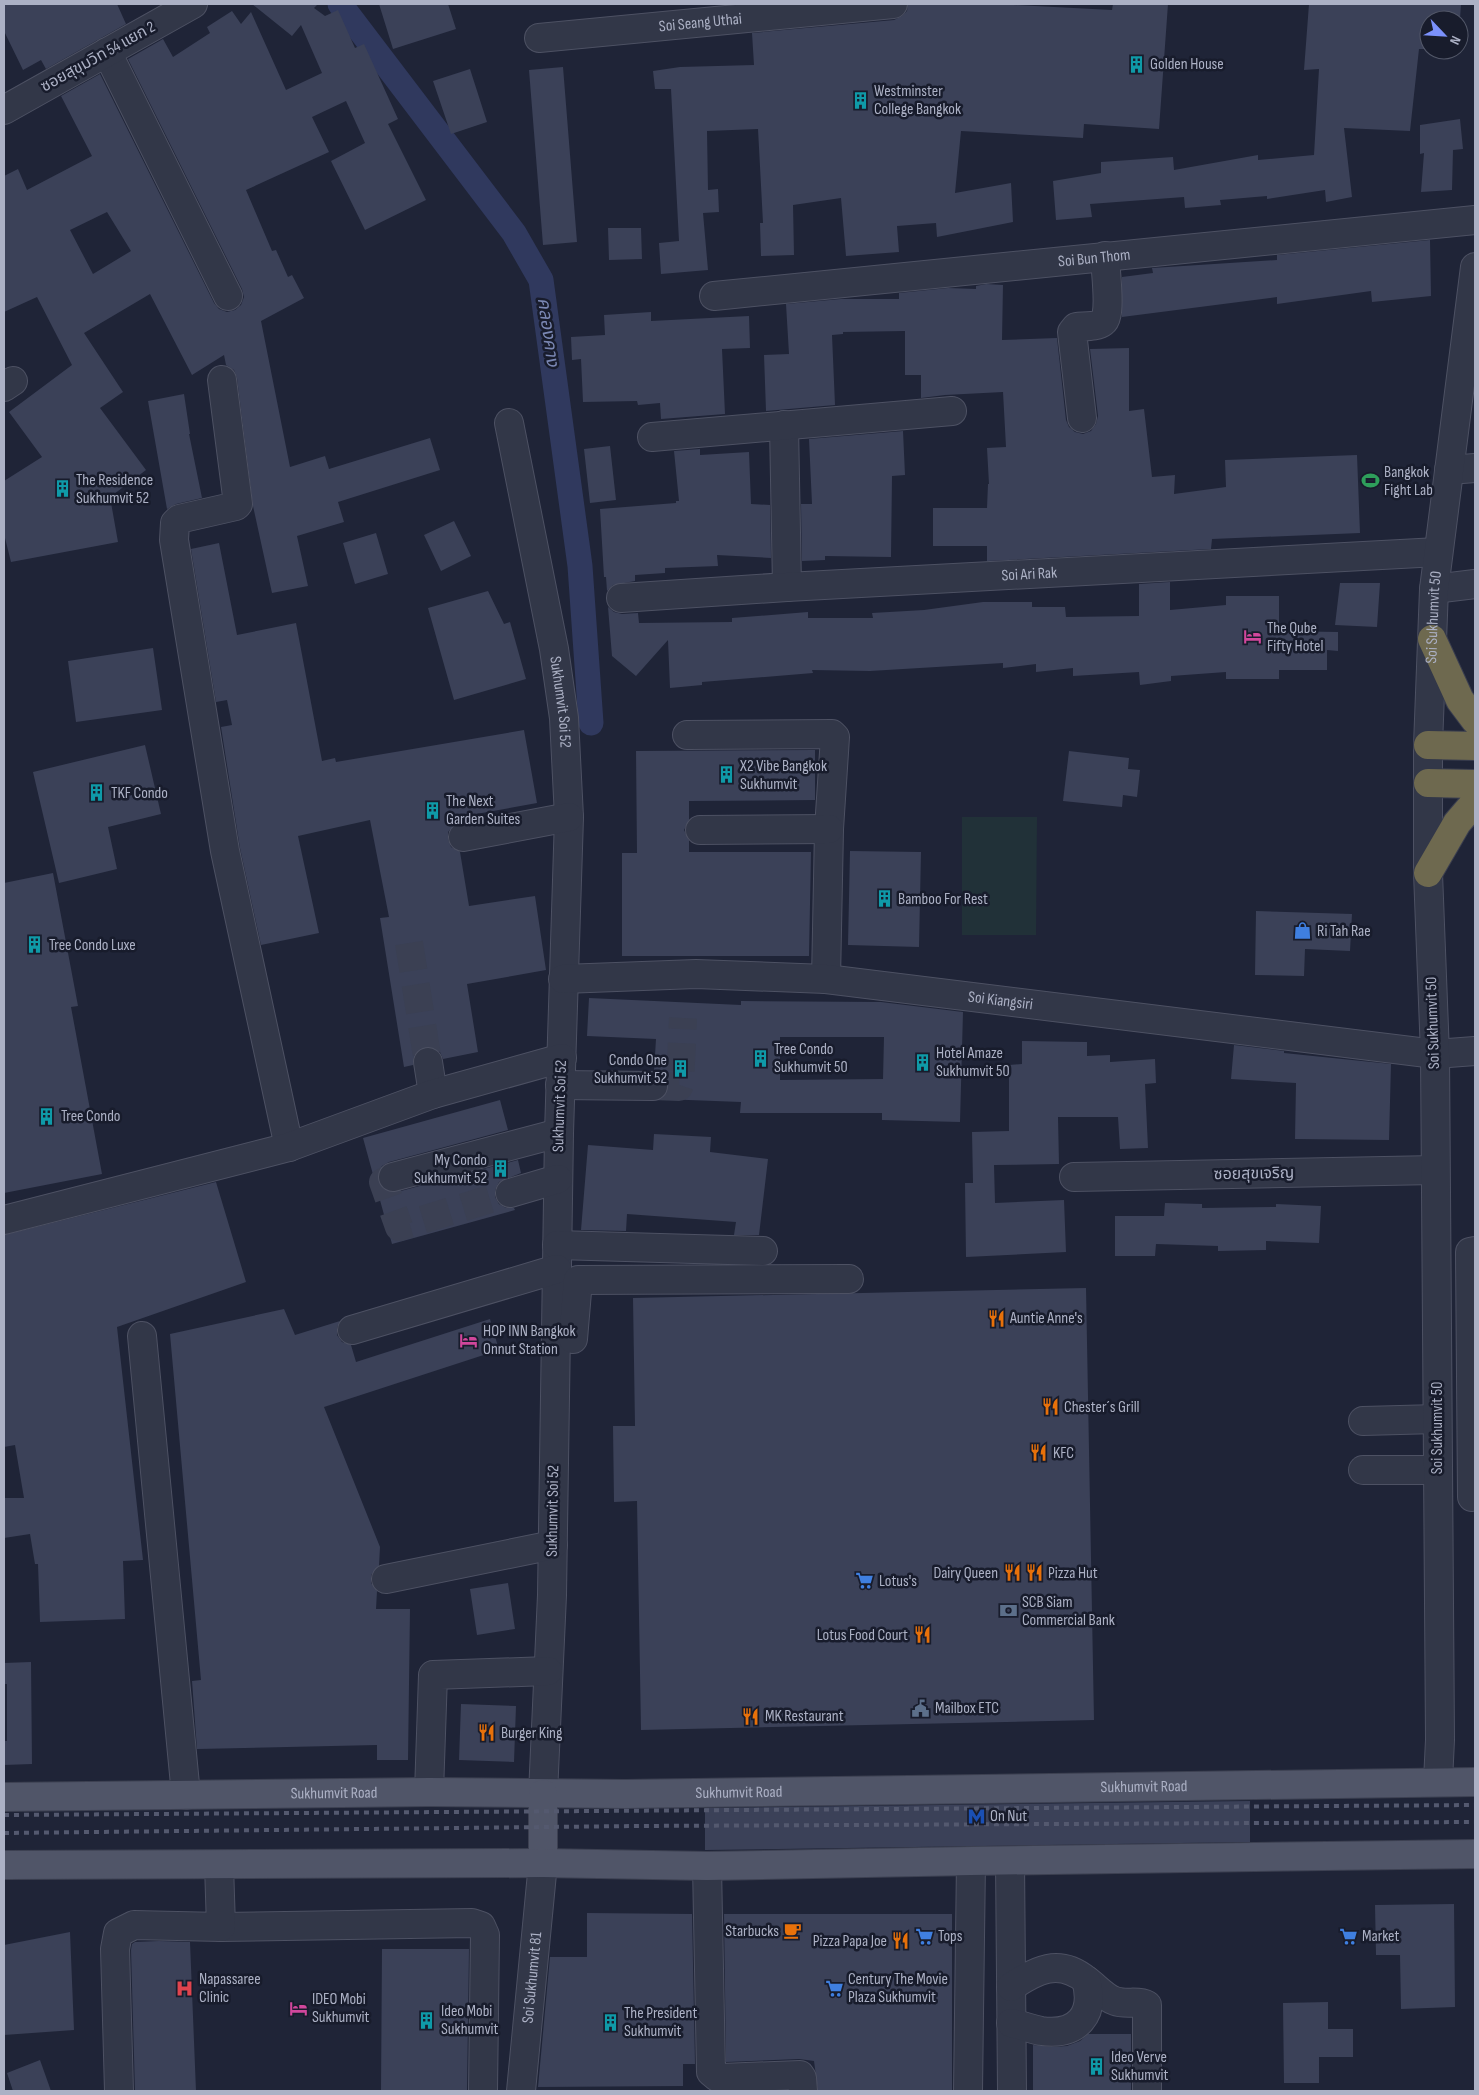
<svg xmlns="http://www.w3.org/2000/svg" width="1479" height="2095" font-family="'Sofia Sans Condensed','Noto Sans Thai',sans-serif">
  <rect width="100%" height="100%" fill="#1f2437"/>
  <path fill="#213138" d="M962 817H1037L1036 935H962Z"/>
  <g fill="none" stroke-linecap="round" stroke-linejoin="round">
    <path stroke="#30395e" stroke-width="25" d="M340 4 514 233 541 280 580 566 591 723"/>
  </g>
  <path fill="#3b4158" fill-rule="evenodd" d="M4 4H117L126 24 46 69 41 60 23 70 4 31Z
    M252 4H318L314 8 325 16 338 10 355 48 364 44 398 119 388 124 426 200 365 230 331 161 365 143 346 101 312 117 329 152 246 190 272 251 276 250 288 277 292 275 304 298 261 321 290 467 325 456 329 469 430 438 440 470 338 502 344 522 297 536 308 586 272 593 253 506 237 378 234 370 226 365 224 355 192 375 150 294 84 333 123 392 100 408 146 470 110 497 118 542 11 562 4 534V481L42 457 9 412 72 365 37 297 4 312V176L18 169 27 190 92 156 61 96 100 74 214 303 219 309 227 312 235 310 241 305 244 297 242 289 128 59 163 39 173 57 210 33 207 27 232 11 241 24 251 12 286 90 322 73 301 25 292 36ZM107 212 131 251 93 274 70 230Z
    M379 4H448L456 29 393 49Z
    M908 4H996L1112 10 1113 4H1168L1159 129 1084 124 1083 138 961 131 955 193 1011 183 1013 222 937 237 936 223 897 226 899 252 846 256 841 198 793 205 794 255 761 256 760 223H763L758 129 707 131 708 190 718 189 719 212 703 213 708 270 661 274 659 243 679 241 671 89H655L653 71 680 67 754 65 752 33 894 20 902 16 907 11Z
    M1309 4H1461L1459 34V20H1429V49H1419L1410 131 1344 128 1352 197 1326 202 1325 190 1267 199V196L1220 200 1221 205 1185 208 1184 197 1090 204 1092 217 1056 220 1053 181 1101 173V162L1173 157 1174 170 1258 155V160L1314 155 1319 69 1304 70Z
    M563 67 577 242 543 245 529 70Z
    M470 69 487 122 451 134 433 81Z
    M1460 119 1463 149 1453 150 1452 190 1421 192 1424 153 1420 154V125Z
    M608 228H641L642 259 609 260Z
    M1430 240 1431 296 1372 302 1371 291 1277 304V297L1122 317V277L1153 273 1152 268 1277 260V255Z
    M986 284 1003 285 1002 340 1057 338 1066 420 1069 427 1075 432 1083 434 1091 431 1096 424 1098 416 1090 349 1129 348V411L1144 409 1152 477 1175 475 1174 494 1226 487 1225 460 1357 455 1360 533 1212 539 1211 549 988 561H987V546H933V508H987L988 484H989L987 448 1006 447 1003 392 945 395 921 398V375H905V331L843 332V334L832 335 835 405 766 411 764 355 789 354 786 304 841 299H899V293L948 288 976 289V286Z
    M651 312V321L749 316 750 348 722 349 725 414 661 419 660 403 638 405 637 401 583 402 581 359 572 360 571 337 605 335 604 315Z
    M184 394 190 434H189L202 498 176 504 167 509 148 401Z
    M903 431 905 475 892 476 891 557 825 556V560L802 561 801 504H812L809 439Z
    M610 446 616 500 590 503 584 449Z
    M700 449V455L749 452 751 504 770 505 771 558 717 555 718 566 665 568V573L635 575V581L613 585 607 591 606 577H604L600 509 676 503V501H679L674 451Z
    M454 521 471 556 441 571 424 535Z
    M376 533 388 574 355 584 343 543Z
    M219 543 237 635 296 623 322 761 335 758 336 762 524 730 537 803 454 818 455 824 448 832V839L451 847 460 852 469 906 535 896 546 970 467 984 478 1052 443 1059 440 1052 434 1048 425 1047 418 1050 414 1056 413 1065 404 1067 380 918 389 917 370 820 298 836 319 933 261 945 240 848 221 727 232 725 227 700 216 702 191 549Z
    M1170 582V610L1226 605V596H1279V631L1338 632V651L1327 650V670H1279V679H1226V672L1171 676V681L1140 685 1139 672 1073 676V668L1036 672V664L1003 668V663L870 671 812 670 813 673 702 682V685L670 688 668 640 636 676 612 656 608 607 614 612 622 614 638 613 639 623 732 622V618L808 612V618H873L872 613 924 610 983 602H1032V607H1065L1066 617 1139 616V584Z
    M1340 583H1380L1377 627 1335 625Z
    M488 591 504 624 510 622 526 679 454 700 428 608Z
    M153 648 162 710 76 722 68 661Z
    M145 745 161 814 108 827 117 869 59 883 33 772Z
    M815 750V800L689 801V820L684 830 689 840V852H811L809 956H622V853H637L636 751Z
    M1069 751 1129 758 1128 769 1140 770 1137 797 1123 795 1122 807 1063 801Z
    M850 851 921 852 919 947 848 945Z
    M53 873 78 1006 71 1007 102 1174 4 1193V883Z
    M1256 911 1352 914 1350 951 1305 949 1304 976 1255 975Z
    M589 998 741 1005V1001L881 1002 963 1012 960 1122 882 1120V1113H740L741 1102 662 1099 667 1094 669 1086 666 1078 661 1073 654 1071 656 1039 587 1036ZM780 1037H884L883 1079 780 1080Z
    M1022 1041 1087 1042V1056L1110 1055V1062L1155 1059 1156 1083 1145 1084 1148 1148 1120 1149 1118 1117H1058L1059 1164 994 1165 995 1203 1064 1200 1066 1252 966 1257 965 1183H973L972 1132 1009 1131V1065L1022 1064Z
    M1234 1045 1284 1051V1053L1391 1064 1389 1140 1295 1139 1296 1083 1231 1079Z
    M500 1100 508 1130 389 1162 382 1166 378 1173V1181L382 1188 389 1192H397L518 1160 521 1173 499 1182 495 1190V1197L499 1204 506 1208H514L515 1210 392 1244 363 1138Z
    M654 1134 711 1137 710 1152 768 1159 759 1235H734L736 1222 627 1214 626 1231 581 1230 588 1145 653 1150Z
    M216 1182 246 1282 117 1327 143 1560 123 1561 125 1619 40 1622 38 1564H35L30 1534 4 1538V1498H24L15 1445 4 1447V1235Z
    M1165 1203 1202 1204V1208L1276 1207V1204L1321 1206 1319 1243 1266 1241V1250L1218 1251V1246L1156 1244 1155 1256H1115V1216H1164Z
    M1086 1288 1094 1720 641 1730 637 1501 614 1502 613 1426H635L633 1298Z
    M284 1309 295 1335 340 1321 337 1327V1335L342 1342 351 1345 356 1362 490 1319 499 1350 324 1407 380 1547 379 1566 371 1575V1583L377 1591 376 1609H410L408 1760H377V1745L197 1749 192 1681 201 1680 170 1334Z
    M508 1583 515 1629 477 1635 470 1589Z
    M31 1662 32 1764 4 1765V1741H7V1684H4V1663Z
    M461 1704 516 1706 514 1762 459 1760Z
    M1250 1801V1842L705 1850V1808Z
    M1454 1904 1455 2007 1401 2009 1400 1955H1376L1375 1905Z
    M587 1913 692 1914 695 2064H683V2086L538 2087 550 1957H587Z
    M724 1914H952V2091H818L814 2061 799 2059 726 2062Z
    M70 1932 74 2030 4 2035V1945Z
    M159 1941 190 1942 196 2091H135L131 1950 132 1944 135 1942Z
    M382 1949H469L467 2091H381Z
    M1328 2002V2029H1353V2057H1319V2083H1284L1283 2003Z
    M1088 2034H1131V2091H1033V2045L1053 2047 1067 2046 1080 2041Z
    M40 2060 51 2091H13L7 2073Z"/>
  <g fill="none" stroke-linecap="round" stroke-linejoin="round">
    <path stroke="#3b4053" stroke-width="28" stroke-dasharray="28 14" stroke-linecap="butt" d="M409 943 428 1062
      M653 1086 679 1087 680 1084 683 1018
      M393 1177 383 1182 399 1227 510 1193"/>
    <defs>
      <g id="minor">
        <path id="s1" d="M539 38 893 4"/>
        <path d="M107 52 228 296"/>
        <path d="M4 110 193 4"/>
        <path id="s2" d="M714 296 1475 220"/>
        <path d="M222 380 238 504 236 506 179 519 175 523 174 540 225 851 289 1147"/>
        <path d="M4 387 13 381"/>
        <path d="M1082 418 1072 332 1076 327C1083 326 1097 327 1103 322 1112 316 1105 268 1105 256"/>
        <path id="s3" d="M509 423 554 649 564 718 569 817 559 1133 552 1595 543 1794"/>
        <path d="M784 425 787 587"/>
        <path d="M652 437 952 411"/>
        <path d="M1449 470 1475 468"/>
        <path d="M1434 589 1475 584"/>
        <path id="s4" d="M621 598 787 587 1438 552"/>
        <path d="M687 735 832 734 835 737 829 829 826 979"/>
        <path d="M700 830 829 829"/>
        <path d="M463 837 569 817"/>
        <path id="s5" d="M563 979 696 974 826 979 1435 1054 1475 1051"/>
        <path d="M428 1062 433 1094"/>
        <path d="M560 1085 653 1086"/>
        <path d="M393 1177 559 1133"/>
        <path d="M1074 1177 1435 1170"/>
        <path d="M510 1193 558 1179"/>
        <path d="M4 1220 289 1147 433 1094 562 1058"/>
        <path d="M557 1245 763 1251"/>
        <path d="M352 1330 557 1269"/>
        <path d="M142 1336 186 1795"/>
        <path d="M573 1339 578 1280 849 1279"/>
        <path d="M1363 1421 1437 1419"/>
        <path d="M1363 1470H1437"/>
        <path d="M1472 1497 1470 1255V1252L1475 1251"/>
        <path d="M386 1579 553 1545"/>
        <path id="s6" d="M1438 1781 1440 1740 1435 1054 1428 873V745L1434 589 1475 267"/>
        <path d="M429 1792 433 1675 548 1671"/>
        <path d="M1010 1861 1012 2091"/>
        <path d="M707 1866 711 2072 717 2077 722 2078 800 2075 802 2078 803 2091"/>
        <path d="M221 1927 472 1923 481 1926 485 1935 483 2091"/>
        <path d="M1086 1980C1095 1986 1105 1998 1115 2001 1126 2005 1138 2000 1147 2005V2091"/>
        <path d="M1011 2023C1021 2025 1031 2029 1041 2031 1077 2036 1096 2015 1086 1980 1059 1958 1036 1970 1011 1987"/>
        <path d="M119 2091 115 1949 118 1933 134 1925 221 1927 219 1865"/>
        <path id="s7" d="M521 2091 543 1863"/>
        <path d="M968 2091 971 1861"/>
      </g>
      <g id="major">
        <path id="s8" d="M4 1797 429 1792 625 1794 1475 1782"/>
        <path d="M543 1863V1794"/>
        <path d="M4 1865 543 1863 707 1866 971 1861 1475 1854"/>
      </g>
      <path id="highway" d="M1432 639 1460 700 1475 720
        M1428 745 1475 746
        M1428 783 1475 784
        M1428 873 1457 823 1475 802"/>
    </defs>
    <use href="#minor" stroke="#4d5163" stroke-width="30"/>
    <use href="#major" stroke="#3c4051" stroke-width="30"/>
    <use href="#highway" stroke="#3a3e4f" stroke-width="30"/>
    <use href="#minor" stroke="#323748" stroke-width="28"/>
    <use href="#major" stroke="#505568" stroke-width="28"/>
    <use href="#highway" stroke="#6e694f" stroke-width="28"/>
    <path stroke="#54596f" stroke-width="4" stroke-dasharray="5 5" stroke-linecap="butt" d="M4 1815 1475 1805
      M4 1833 636 1826 1475 1822"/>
  </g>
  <defs>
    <symbol id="building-bare" viewBox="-9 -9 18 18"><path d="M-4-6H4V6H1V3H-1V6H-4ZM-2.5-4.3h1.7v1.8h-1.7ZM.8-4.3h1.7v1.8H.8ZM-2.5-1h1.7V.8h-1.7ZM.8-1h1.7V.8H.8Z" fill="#0f9aa8" stroke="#181c2c" stroke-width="2.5" paint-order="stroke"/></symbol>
    <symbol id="stadium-bare" viewBox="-9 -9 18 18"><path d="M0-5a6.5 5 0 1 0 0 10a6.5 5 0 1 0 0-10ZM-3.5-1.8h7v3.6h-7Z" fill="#2e9e5b" stroke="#181c2c" stroke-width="2.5" paint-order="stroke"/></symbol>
    <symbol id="hotel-bare" viewBox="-9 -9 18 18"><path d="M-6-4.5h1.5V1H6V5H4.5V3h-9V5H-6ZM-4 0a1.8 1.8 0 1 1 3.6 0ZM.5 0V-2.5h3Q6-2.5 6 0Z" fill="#d1479c" stroke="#181c2c" stroke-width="2.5" paint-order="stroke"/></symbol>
    <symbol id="shop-bare" viewBox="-9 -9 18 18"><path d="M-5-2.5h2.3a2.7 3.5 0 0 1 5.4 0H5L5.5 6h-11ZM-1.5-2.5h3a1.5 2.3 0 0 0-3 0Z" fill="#3f7fe0" stroke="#181c2c" stroke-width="2.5" paint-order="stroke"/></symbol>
    <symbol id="restaurant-bare" viewBox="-9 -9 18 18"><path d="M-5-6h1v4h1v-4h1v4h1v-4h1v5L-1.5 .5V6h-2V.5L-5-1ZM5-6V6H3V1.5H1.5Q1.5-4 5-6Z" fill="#e8710a" stroke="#181c2c" stroke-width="2.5" paint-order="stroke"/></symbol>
    <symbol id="supermarket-bare" viewBox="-9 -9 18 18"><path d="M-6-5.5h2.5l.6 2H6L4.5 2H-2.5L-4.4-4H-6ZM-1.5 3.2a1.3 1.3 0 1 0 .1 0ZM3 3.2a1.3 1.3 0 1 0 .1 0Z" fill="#3f7fe0" stroke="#181c2c" stroke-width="2.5" paint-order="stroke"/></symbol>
    <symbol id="bank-bare" viewBox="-9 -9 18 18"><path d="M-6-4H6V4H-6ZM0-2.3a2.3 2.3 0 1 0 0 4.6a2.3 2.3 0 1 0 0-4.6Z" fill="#5c6f8a" stroke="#181c2c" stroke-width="2.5" paint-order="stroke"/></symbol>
    <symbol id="civic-bare" viewBox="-9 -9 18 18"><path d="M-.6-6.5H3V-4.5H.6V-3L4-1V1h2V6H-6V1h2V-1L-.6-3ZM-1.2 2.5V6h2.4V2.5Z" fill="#5c6f8a" stroke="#181c2c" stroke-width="2.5" paint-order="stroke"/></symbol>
    <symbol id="metro-bare" viewBox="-9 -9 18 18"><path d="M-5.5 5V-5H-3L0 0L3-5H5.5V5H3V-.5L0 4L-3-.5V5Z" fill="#1a4fb4" stroke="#181c2c" stroke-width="2.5" paint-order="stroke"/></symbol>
    <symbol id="cafe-bare" viewBox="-9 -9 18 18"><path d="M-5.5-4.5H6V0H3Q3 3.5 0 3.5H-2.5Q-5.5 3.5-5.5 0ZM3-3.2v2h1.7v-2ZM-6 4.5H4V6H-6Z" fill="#e8710a" stroke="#181c2c" stroke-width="2.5" paint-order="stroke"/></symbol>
    <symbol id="hospital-bare" viewBox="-9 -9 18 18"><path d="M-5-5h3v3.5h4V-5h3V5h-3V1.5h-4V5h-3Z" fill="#e0444e" stroke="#181c2c" stroke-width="2.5" paint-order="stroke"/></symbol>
  </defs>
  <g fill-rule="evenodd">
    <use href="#building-bare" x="1124" y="52" width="25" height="25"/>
    <use href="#building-bare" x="848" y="88" width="25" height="25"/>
    <use href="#stadium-bare" x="1358" y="468" width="25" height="25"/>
    <use href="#building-bare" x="50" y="476" width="25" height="25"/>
    <use href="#hotel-bare" x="1240" y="624" width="25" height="25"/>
    <use href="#building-bare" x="714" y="762" width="25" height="25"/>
    <use href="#building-bare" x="84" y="780" width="25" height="25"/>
    <use href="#building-bare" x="420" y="798" width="25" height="25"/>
    <use href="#building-bare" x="872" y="886" width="25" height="25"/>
    <use href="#shop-bare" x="1290" y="918" width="25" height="25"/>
    <use href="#building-bare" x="22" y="932" width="25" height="25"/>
    <use href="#building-bare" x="748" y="1046" width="25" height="25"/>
    <use href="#building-bare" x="910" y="1050" width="25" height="25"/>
    <use href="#building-bare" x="668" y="1056" width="25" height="25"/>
    <use href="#building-bare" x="34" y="1104" width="25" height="25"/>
    <use href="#building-bare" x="488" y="1156" width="25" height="25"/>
    <use href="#restaurant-bare" x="984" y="1306" width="25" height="25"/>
    <use href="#hotel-bare" x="456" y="1328" width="25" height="25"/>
    <use href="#restaurant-bare" x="1038" y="1394" width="25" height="25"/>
    <use href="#restaurant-bare" x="1026" y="1440" width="25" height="25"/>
    <use href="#restaurant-bare" x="1000" y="1560" width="25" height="25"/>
    <use href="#restaurant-bare" x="1022" y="1560" width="25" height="25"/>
    <use href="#supermarket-bare" x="852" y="1568" width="25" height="25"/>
    <use href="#bank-bare" x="996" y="1598" width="25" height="25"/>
    <use href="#restaurant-bare" x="910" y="1622" width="25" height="25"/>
    <use href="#civic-bare" x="908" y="1696" width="25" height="25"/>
    <use href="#restaurant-bare" x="738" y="1704" width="25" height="25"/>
    <use href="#restaurant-bare" x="474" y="1720" width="25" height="25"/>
    <use href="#metro-bare" x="964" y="1804" width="25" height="25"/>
    <use href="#cafe-bare" x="780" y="1918" width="25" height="25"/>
    <use href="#supermarket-bare" x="912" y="1924" width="25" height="25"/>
    <use href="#supermarket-bare" x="1336" y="1924" width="25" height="25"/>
    <use href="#restaurant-bare" x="888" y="1928" width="25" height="25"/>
    <use href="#hospital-bare" x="172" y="1976" width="25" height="25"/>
    <use href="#supermarket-bare" x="822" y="1976" width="25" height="25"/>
    <use href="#hotel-bare" x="286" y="1996" width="25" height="25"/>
    <use href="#building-bare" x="414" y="2008" width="25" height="25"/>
    <use href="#building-bare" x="598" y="2010" width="25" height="25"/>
    <use href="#building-bare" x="1084" y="2054" width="25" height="25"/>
  </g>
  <g text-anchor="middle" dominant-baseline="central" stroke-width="5" stroke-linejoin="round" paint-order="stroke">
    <g font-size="16" fill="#acb1c5" stroke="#181c2c">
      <text stroke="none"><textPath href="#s1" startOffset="162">Soi Seang Uthai</textPath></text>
      <text transform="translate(98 57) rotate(-29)">ซอยสุขุมวิท 54 แยก 2</text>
      <text stroke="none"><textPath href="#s2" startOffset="382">Soi Bun Thom</textPath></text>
      <text stroke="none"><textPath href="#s4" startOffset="409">Soi Ari Rak</textPath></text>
      <text stroke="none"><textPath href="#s6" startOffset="1164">Soi Sukhumvit 50</textPath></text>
      <text stroke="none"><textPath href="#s3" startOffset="284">Sukhumvit Soi 52</textPath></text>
      <text stroke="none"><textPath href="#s5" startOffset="439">Soi Kiangsiri</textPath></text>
      <text transform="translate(1433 1023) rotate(-92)">Soi Sukhumvit 50</text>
      <text transform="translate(560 1106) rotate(-88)">Sukhumvit Soi 52</text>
      <text transform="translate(1254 1174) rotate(-1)">ซอยสุขเจริญ</text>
      <text transform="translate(1437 1428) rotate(-90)">Soi Sukhumvit 50</text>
      <text transform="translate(553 1511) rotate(-89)">Sukhumvit Soi 52</text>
      <text stroke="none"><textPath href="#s8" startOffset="1140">Sukhumvit Road</textPath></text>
      <text stroke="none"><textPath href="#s8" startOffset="735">Sukhumvit Road</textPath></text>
      <text stroke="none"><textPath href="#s8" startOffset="330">Sukhumvit Road</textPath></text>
      <text stroke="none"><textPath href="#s7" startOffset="114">Soi Sukhumvit 81</textPath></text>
    </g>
    <g font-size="16" fill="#acb1c5" stroke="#181c2c" text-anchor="start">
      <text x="1150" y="64">Golden House</text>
      <text x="874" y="91">Westminster<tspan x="874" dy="18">College Bangkok</tspan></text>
      <text x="1384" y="472">Bangkok<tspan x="1384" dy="18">Fight Lab</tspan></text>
      <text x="76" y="480">The Residence<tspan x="76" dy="18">Sukhumvit 52</tspan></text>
      <text x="1267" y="628">The Qube<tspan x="1267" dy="18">Fifty Hotel</tspan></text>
      <text x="740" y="766">X2 Vibe Bangkok<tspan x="740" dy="18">Sukhumvit</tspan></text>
      <text x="111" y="793">TKF Condo</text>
      <text x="446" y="801">The Next<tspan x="446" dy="18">Garden Suites</tspan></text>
      <text x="898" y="899">Bamboo For Rest</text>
      <text x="1317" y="931">Ri Tah Rae</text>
      <text x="49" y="945">Tree Condo Luxe</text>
      <text x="774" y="1049">Tree Condo<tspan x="774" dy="18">Sukhumvit 50</tspan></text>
      <text x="936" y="1053">Hotel Amaze<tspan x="936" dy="18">Sukhumvit 50</tspan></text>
      <text x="667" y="1060" text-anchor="end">Condo One<tspan x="667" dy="18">Sukhumvit 52</tspan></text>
      <text x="61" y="1116">Tree Condo</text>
      <text x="487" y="1160" text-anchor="end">My Condo<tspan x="487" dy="18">Sukhumvit 52</tspan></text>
      <text x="1010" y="1318">Auntie Anne's</text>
      <text x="483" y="1331">HOP INN Bangkok<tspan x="483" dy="18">Onnut Station</tspan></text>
      <text x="1064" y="1407">Chester´s Grill</text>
      <text x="1053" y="1453">KFC</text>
      <text x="998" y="1573" text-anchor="end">Dairy Queen</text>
      <text x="1048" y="1573">Pizza Hut</text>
      <text x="879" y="1581">Lotus's</text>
      <text x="1022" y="1602">SCB Siam<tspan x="1022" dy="18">Commercial Bank</tspan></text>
      <text x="908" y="1635" text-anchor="end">Lotus Food Court</text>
      <text x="935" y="1708">Mailbox ETC</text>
      <text x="765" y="1716">MK Restaurant</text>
      <text x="501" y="1733">Burger King</text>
      <text x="990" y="1816">On Nut</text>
      <text x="779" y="1931" text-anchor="end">Starbucks</text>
      <text x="938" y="1936">Tops</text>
      <text x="1362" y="1936">Market</text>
      <text x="887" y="1941" text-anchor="end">Pizza Papa Joe</text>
      <text x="199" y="1979">Napassaree<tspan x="199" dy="18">Clinic</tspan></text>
      <text x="848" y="1979">Century The Movie<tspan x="848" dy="18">Plaza Sukhumvit</tspan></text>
      <text x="312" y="1999">IDEO Mobi<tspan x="312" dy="18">Sukhumvit</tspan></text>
      <text x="441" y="2011">Ideo Mobi<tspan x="441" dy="18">Sukhumvit</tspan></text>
      <text x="624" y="2013">The President<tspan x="624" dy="18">Sukhumvit</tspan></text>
      <text x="1111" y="2057">Ideo Verve<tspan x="1111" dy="18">Sukhumvit</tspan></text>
    </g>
    <g font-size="18" font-style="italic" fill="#7a87b3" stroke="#181c2c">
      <text transform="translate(548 332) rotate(82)">คลองคาง</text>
    </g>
  </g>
  <rect width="1479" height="2095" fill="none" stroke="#acb1c5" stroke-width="10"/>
  <g transform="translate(1444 35) rotate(115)"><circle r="24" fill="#181c2c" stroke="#535869"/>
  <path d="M0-4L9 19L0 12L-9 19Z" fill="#7b91fc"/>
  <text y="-8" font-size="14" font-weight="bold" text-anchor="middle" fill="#acb1c5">N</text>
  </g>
</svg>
